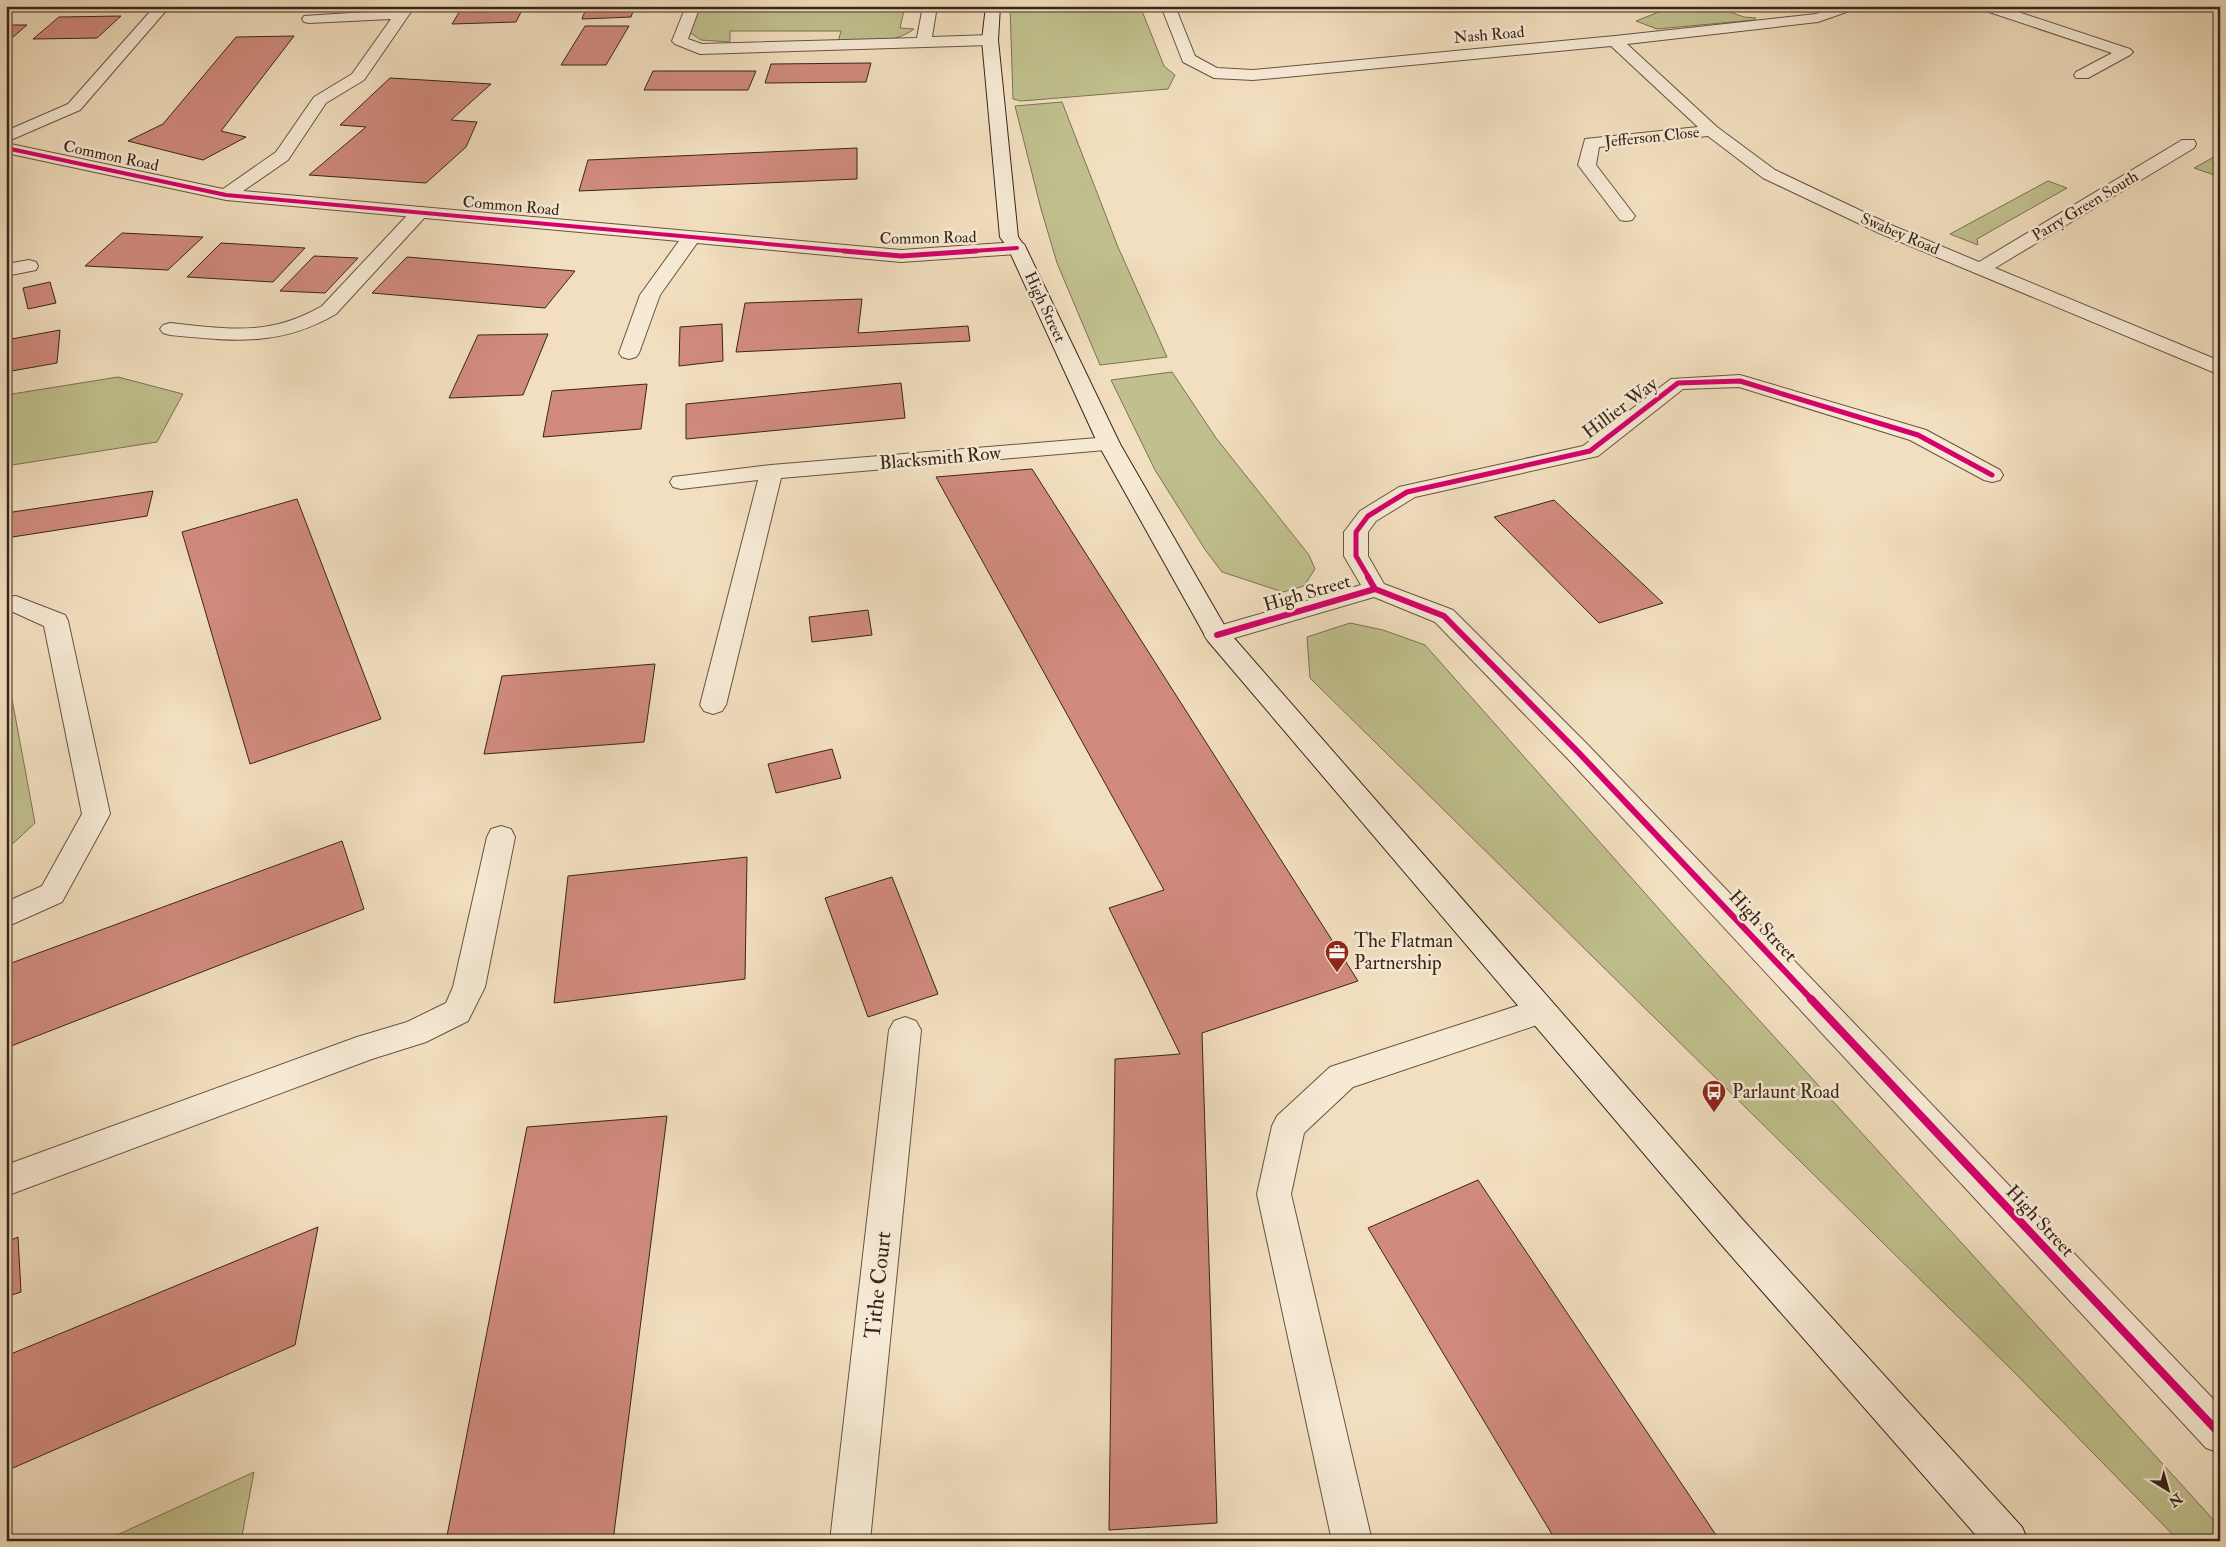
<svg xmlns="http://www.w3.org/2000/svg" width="2226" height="1547" font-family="'IM FELL Double Pica',serif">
  <rect width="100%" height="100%" fill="#f2dfbf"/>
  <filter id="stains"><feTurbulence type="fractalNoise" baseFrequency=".004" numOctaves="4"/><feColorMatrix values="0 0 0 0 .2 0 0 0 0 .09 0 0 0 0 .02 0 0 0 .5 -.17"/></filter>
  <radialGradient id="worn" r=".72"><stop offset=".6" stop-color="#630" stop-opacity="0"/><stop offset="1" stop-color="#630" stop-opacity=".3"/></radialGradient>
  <path fill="#c0c08e" stroke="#7c7254" d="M691 6H905L900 28 914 29C893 45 863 41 838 42L841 31H730V42L701 40 683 28Z
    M1010 6H1140L1164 66 1175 75 1168 89 1021 101 1013 99Z
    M1674 6H1712L1744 17 1756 18 1754 20 1657 29 1636 21Z
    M1062 102 1118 247 1167 357 1100 365 1057 263 1041 209 1015 106Z
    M2216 156H2220V177L2194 168Z
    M2048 181 2067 188 1977 239 1978 245 1950 234Z
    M1172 372 1216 438 1309 555 1315 569 1304 586 1283 592 1222 572 1206 551 1155 470 1111 380Z
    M118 377 183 394 157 442 6 466V395Z
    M1350 623 1383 630 1425 645 1698 953 2220 1527V1541H2179L2013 1371 1310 678 1307 637Z
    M6 667 35 823 6 850Z
    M254 1472 241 1541H104Z"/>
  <path fill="#d18b7e" stroke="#38251a" d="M463 6H524L516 22 452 24Z
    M587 6H635L631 17 582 19Z
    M121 16 97 38 33 39 59 17Z
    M6 25H27L6 43Z
    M585 26H629L606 65H561Z
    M294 36 221 131 246 137 203 160 128 141 163 124 236 37Z
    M871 63 866 82 765 83 771 64Z
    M653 71H756L748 90H644Z
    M390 78 491 84 451 120 477 122 466 147 426 183 309 175 366 127 340 125Z
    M857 148V179L579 191 588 160Z
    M122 233 203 237 168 270 85 266Z
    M221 243 305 248 273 282 187 277Z
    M314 256 358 258 325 293 280 291Z
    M407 257 575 271 545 308 372 293Z
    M50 282 56 303 28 309 23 288Z
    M862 299 858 333 968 326 970 341 736 352 745 303Z
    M722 324 723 361 679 366 680 327Z
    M60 330 57 363 6 372V340Z
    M548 334 523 395 449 398 478 335Z
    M901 383 905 418 686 439V404Z
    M647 384 641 429 543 437 552 391Z
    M1032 469 1358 981 1202 1033 1217 1523 1109 1530 1115 1059 1180 1054 1109 908 1164 890 936 477Z
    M153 491 147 516 6 538V513Z
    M297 499 381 719 250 764 182 532Z
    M1554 500 1663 603 1599 623 1494 517Z
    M868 610 872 635 812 642 809 617Z
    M655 664 644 742 484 754 502 676Z
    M832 749 841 778 776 793 768 764Z
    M342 841 364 909 6 1048V965Z
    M747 857 745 979 554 1003 568 876Z
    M892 877 938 994 868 1017 825 898Z
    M667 1116 613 1541H446L527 1127Z
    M1478 1180 1720 1541H1556L1368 1228Z
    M318 1227 295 1345 6 1471V1356Z
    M18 1237 21 1292 6 1297V1242Z"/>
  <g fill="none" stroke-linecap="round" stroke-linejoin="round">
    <defs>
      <path id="service" d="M1978 6H2000L2130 49 2133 52 2130 55 2088 78H2076L2074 75 2076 72 2112 53 1980 9Z
        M420 207 426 208 429 212 426 216 336 314C280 347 232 341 170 335L163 333 160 329 163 325 170 323C229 329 268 337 322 306L414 208Z
        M501 826 511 829 515 837 485 987 468 1021 426 1042 372 1059 6 1196V1165L357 1037 407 1022 446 1003 453 987 487 837 491 829Z
        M1541 998 1552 1002 1557 1011 1552 1020 1353 1087 1304 1133 1291 1194 1372 1541H1332L1257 1194 1272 1126 1277 1116 1330 1067Z"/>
      <path id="minor" d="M155 6H170L80 110 6 142V131L68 104Z
        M401 6H415L364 80 326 103 288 160 243 191 901 250 1017 242 1024 244 1026 248 1024 252 1017 254 901 262 697 243 660 295 639 353 636 357 629 359 622 357 619 353 640 295 679 241 226 200 6 153V143L223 189 276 152 314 97 352 74 391 19 309 23 304 22 302 19 304 16 398 10Z
        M686 6H700L688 39 702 44 917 38 923 6H937L932 37 990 35 995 37 998 40 995 43 990 45 700 54 675 44 672 41Z
        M1161 6H1175L1195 56 1217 68 1253 70 1615 36 1816 14 1836 6H1857L1855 9 1818 22 1627 44 1717 127 1775 170 1891 225 1979 262 2182 140H2194L2196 144 2194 148 1995 268 2220 361V375L1879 233 1763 178 1708 136 1599 147 1596 165 1635 216 1632 220 1626 221 1620 220 1578 165 1585 139 1698 127 1611 46 1253 80 1214 78 1183 62Z
        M29 260 36 262 38 266 36 270 6 276V264Z
        M1740 375 1926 430 2000 470 2003 475 2000 480 1992 482 1984 480 1910 440 1739 387 1683 389 1598 456 1415 497 1376 521 1368 532V556L1384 584 1453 610 1589 746 2220 1406V1453L2206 1448 1569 760 1435 622 1374 597 1217 643 1208 641 1204 635 1208 629 1361 585 1344 556V532L1360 511 1399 487 1583 446 1671 379Z
        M1109 437 1117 439 1120 444 1117 449 781 478 726 705 722 711 713 714 704 711 700 705 758 480 681 489 673 487 670 482 673 477 771 465Z
        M16 596 65 615 68 621 110 814 62 902 6 927V902L42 886 82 814 44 626 13 612 6 613V597Z
        M905 1017 916 1021 921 1030 870 1541H830L889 1030 894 1021Z"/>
      <path id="secondary" d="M986 6H1000L998 40 1018 237 1026 248 1120 444 1227 630 1743 1220 2022 1527 2028 1541H1981L1719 1242 1208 641 1098 444 1008 248 1000 237 982 40Z"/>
    </defs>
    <use href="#service" stroke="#665443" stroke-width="2"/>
    <use href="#minor" stroke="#665443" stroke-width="2"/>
    <use href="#secondary" stroke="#38251a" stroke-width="2"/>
    <use href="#service" fill="#f7ead5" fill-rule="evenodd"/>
    <use href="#minor" fill="#f7ead5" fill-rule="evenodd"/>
    <use href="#secondary" fill="#f7ead5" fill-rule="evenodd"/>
    <defs>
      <path id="cycleway-far3" d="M6 148 226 195 857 252
        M958 252 1017 248"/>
      <path id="cycleway-far2" d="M844 251 901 256 976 251
        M1369 578 1356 556V532L1368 516 1407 492 1590 451 1678 383 1740 381 1918 435 1992 475"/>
      <path id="cycleway-far1" d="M1368 577 1375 589
        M1217 635 1375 589 1444 616 1579 753 1812 1000"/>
      <path id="cycleway" d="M1811 999 2220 1434"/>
    </defs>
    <use href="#cycleway-far3" stroke="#f7ead5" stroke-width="5.5"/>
    <use href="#cycleway-far2" stroke="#f7ead5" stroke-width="8"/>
    <use href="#cycleway-far1" stroke="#f7ead5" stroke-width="9"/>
    <use href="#cycleway" stroke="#f7ead5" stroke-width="11"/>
    <use href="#cycleway-far3" stroke="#d6006c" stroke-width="4"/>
    <use href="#cycleway-far2" stroke="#d6006c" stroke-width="5"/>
    <use href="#cycleway-far1" stroke="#d6006c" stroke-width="6"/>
    <use href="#cycleway" stroke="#d6006c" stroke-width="8"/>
  </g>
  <defs>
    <symbol id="office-pin" viewBox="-11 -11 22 30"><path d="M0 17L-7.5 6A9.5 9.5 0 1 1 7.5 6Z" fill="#8f2418" stroke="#f7ead5"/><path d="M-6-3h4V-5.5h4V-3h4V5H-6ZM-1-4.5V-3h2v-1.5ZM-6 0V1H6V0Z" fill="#fff"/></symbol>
    <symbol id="bus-pin" viewBox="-11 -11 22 30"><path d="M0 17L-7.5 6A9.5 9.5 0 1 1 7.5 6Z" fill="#8f2418" stroke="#f7ead5"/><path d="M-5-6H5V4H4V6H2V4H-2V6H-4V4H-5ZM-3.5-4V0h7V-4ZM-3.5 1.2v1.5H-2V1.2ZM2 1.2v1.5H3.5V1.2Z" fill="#fff"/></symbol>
  </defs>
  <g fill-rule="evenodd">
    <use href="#office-pin" x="1323" y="938" width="28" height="38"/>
    <use href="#bus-pin" x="1700" y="1078" width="28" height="38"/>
  </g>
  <g text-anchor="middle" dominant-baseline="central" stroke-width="5" stroke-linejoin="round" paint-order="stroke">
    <g font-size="16" fill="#38251a" stroke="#f7ead5">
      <text transform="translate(1489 35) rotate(-5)">Nash Road</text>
      <text transform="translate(1652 137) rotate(-6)">Jefferson Close</text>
      <text transform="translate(111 156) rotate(12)">Common Road</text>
      <text transform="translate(511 206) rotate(5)">Common Road</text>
      <text transform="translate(2085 206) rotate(-31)">Parry Green South</text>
      <text transform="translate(1900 234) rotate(23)">Swabey Road</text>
      <text transform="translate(928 238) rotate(-1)">Common Road</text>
      <text transform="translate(1045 307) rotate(65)">High Street</text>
    </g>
    <g font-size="19" fill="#38251a" stroke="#f7ead5">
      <text transform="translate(1620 408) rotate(-37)">Hillier Way</text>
      <text transform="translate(940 458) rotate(-5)">Blacksmith Row</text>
      <text transform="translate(1307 593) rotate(-16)">High Street</text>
      <text transform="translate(1763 926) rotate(47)">High Street</text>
      <text transform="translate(2040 1221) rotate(47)">High Street</text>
    </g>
    <g font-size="19" fill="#38251a" stroke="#f7ead5" text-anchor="start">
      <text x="1354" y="941">The Flatman<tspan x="1354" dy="22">Partnership</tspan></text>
      <text x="1732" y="1092">Parlaunt Road</text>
    </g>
    <g font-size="22" fill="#38251a" stroke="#f7ead5">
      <text transform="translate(878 1285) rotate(-84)">Tithe Court</text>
    </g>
  </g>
  <rect width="2226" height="1547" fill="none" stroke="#f2dfbf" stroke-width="25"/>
  <rect x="8" y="8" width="2211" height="1532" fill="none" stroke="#38251a" stroke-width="2.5"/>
  <rect x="12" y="12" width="2201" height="1522" fill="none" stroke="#38251a"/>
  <g transform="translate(2168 1490) rotate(143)" stroke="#f7ead5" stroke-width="4" paint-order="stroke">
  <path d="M0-4L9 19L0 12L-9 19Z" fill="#38251a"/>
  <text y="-8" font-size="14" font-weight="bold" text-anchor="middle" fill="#38251a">N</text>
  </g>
  <rect width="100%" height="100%" filter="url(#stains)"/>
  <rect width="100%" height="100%" fill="url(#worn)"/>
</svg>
